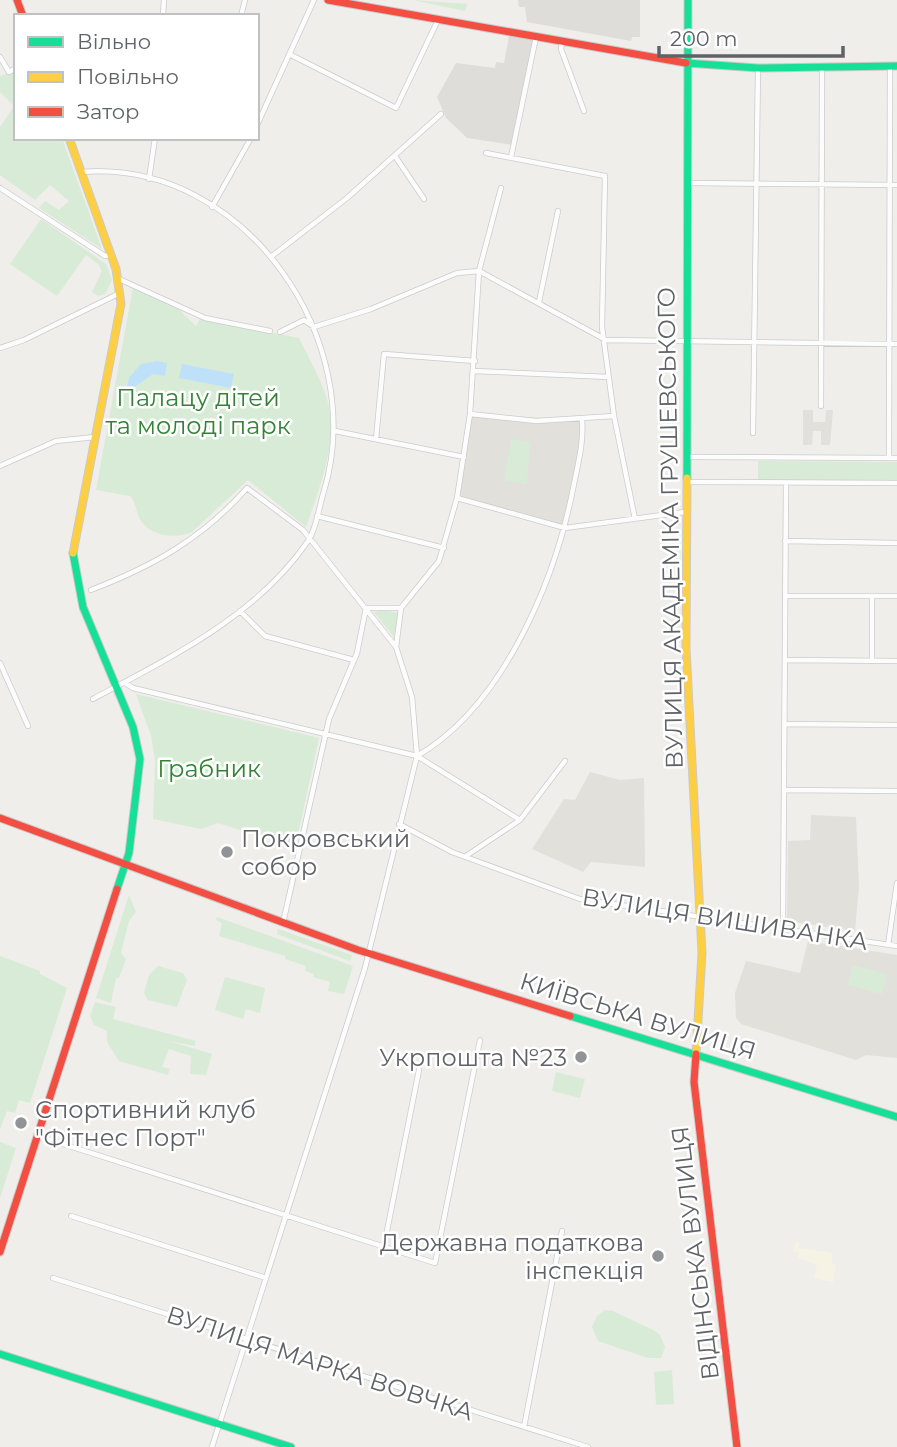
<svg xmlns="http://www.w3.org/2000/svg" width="897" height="1447" font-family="Montserrat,sans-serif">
  <rect width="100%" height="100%" fill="#efeeea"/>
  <path fill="#f7f3e4" d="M795 1242H799V1248L832 1253V1264L836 1265 833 1282 814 1278 817 1265 798 1257 799 1254 793 1251Z"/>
  <path fill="#dfddda" d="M518 0H640V37H632L631 41 527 22 525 7H519Z
    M510 31 537 36 513 145 467 138 446 118 437 97 456 63 495 68 496 62 504 63Z"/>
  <path fill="#e2e0da" d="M803 410H813V422H825L826 410H833L830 445H821V431H813L812 445H803Z
    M470 414 582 420 578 463 565 528 457 498Z
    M590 772 620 780 644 778 645 867 591 862 583 872 532 849 564 799 575 800Z
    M811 815 856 817 859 887 855 931 787 921 788 841 810 840Z
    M808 941 897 955V1058L866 1055 856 1060 741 1024 736 1018 735 993 746 961 800 973Z"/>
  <path fill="#d8ebd6" d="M413 0 467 4 465 11Z
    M16 70V138H62L102 249 39 208 45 201 59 210 69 201 50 185 35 200 0 175V127L14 106 0 92V76Z
    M41 219 106 264 112 280 105 294 98 296 92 292 102 271 98 264 86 255 57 296 10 264Z
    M133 287 172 303 196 326 200 319 299 338C308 356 318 374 325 393 341 438 320 485 306 527L248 480 192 532C177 539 152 537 141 521 136 514 137 504 130 496L96 490Z
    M511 439 530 442 527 484 504 481Z
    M758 461 897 462V480H758Z
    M385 610 398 613 394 637 374 612Z
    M136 694 319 738 296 844 262 837 218 823 201 829 153 819 155 761 151 736Z
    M129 895 136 912 129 921 121 953 126 959 119 978H116L111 1003 96 998Z
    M217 917 353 966 344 994 328 991 330 982 313 977 314 974 305 971 306 966 285 959V956L219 936 222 923 216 920Z
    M278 929 352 955 350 961 277 934Z
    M0 956 40 971V974L67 988 30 1103 19 1100 15 1113 7 1111 0 1130Z
    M853 965 887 974 882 994 848 985Z
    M158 966 183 973 187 980 177 1007 148 1000 144 993 149 975Z
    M225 977 265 988 260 1013 246 1009 243 1019 215 1010Z
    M95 1002 116 1007 113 1019 196 1041 194 1046 169 1041 212 1054 206 1075 190 1074 191 1056 169 1049 162 1067 170 1069 168 1075 119 1061 107 1042V1031L94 1025 90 1016Z
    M556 1072 585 1079 580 1098 552 1091Z
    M0 1142 16 1148 0 1198Z
    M605 1310 613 1311 653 1330 660 1335 665 1347 661 1358H648L598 1341 592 1327 597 1316Z
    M672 1370 674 1404 656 1405 654 1372Z"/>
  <path fill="#bfe0f9" d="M157 361 167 363 165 376 153 374 133 388 127 389 129 378 141 364Z
    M182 364 234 374 231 388 179 378Z"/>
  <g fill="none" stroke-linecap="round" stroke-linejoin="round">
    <defs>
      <path id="street" d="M163 16 164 0
        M241 16 245 0
        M562 42 561 49 584 111
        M291 55 396 108 438 20
        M0 57 9 72 16 68
        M257 125 314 0
        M486 153 605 176 602 327 614 416 635 519
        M395 156 424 199
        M511 157 536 37
        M82 172C246 159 369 342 324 491 319 506 317 528 308 541 256 617 171 657 93 699
        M149 179 155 138
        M688 183 897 185
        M0 188 105 256 111 255
        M212 207 251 138
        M272 256 347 198 441 114
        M119 279 205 318 270 331
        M539 302 558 211
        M280 332 304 320 314 327 371 309 457 273 479 271 606 340 897 344
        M0 348 24 340 120 293
        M474 371 608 377
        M821 406 822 68
        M470 414 536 421 614 416
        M335 431 464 457
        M753 433 758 68
        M376 439 384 354 475 361
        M688 457 897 458
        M889 457 890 66
        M0 466 56 441 95 437
        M687 482 897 483
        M457 498 565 528 685 512
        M317 516 444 548
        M785 541 897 543
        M91 590C153 566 202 539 247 488L303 530 396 647
        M785 596H897
        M367 608H401
        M240 611 265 636 354 660
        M785 660 897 661
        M872 660V596
        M0 663 28 726
        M125 683 133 688 417 756 520 820
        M784 724 897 725
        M417 756C504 706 556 578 574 484 578 464 584 441 582 420
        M784 790 897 791
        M399 824 452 852 580 899 897 946
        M466 856 520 820 565 761
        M283 923 329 719 357 653 366 608
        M783 928 786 483
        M888 945 897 883
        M38 1136 435 1263 480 1040
        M71 1216 266 1278
        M384 1246 419 1070
        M53 1278 588 1447
        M524 1427 562 1231
        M212 1447 365 968 417 756 412 697 396 647 401 608 439 561 457 498 470 414 479 271 501 188"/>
      <path id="fast" d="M686 63 758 68 897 66
        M687 478 688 0
        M73 553 83 607 133 727 140 759 129 853 117 889
        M570 1016 897 1117
        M0 1354 291 1447"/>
      <path id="slow" d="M69 138 116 269 121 304 73 553
        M687 478 686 648 702 953 696 1054"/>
      <path id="jam" d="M17 0 23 16
        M328 0 686 63
        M0 818 358 950 570 1016
        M696 1054 694 1082 737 1447
        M0 1252 117 889"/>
    </defs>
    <use href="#street" stroke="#cbcccc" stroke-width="6"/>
    <use href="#fast" stroke="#cacacb" stroke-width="9"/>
    <use href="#slow" stroke="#cacacb" stroke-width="9"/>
    <use href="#jam" stroke="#cacacb" stroke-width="9"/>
    <use href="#street" stroke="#fdfcfc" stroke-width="4.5"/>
    <use href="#fast" stroke="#16e098" stroke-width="7"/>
    <use href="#slow" stroke="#ffcf43" stroke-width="7"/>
    <use href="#jam" stroke="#f24e42" stroke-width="7"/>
  </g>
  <g fill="#919496" stroke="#fff" stroke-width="2.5">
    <circle cx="227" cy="852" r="7"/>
    <circle cx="581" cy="1057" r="7"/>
    <circle cx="21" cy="1123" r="7"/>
    <circle cx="658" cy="1256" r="7"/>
  </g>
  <g text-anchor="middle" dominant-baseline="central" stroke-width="5" stroke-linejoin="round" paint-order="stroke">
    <g font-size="24" fill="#348238" stroke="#fff">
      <text x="198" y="397">Палацу дітей<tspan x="198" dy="28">та молоді парк</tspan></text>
      <text x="209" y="768">Грабник</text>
    </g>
    <g font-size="24" fill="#5f6368" stroke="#fff">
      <text transform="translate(670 528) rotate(-91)">ВУЛИЦЯ АКАДЕМІКА ГРУШЕВСЬКОГО</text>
      <text transform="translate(725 919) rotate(9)">ВУЛИЦЯ ВИШИВАНКА</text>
      <text transform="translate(638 1016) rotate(17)">КИЇВСЬКА ВУЛИЦЯ</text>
      <text transform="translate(695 1253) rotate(-97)">ВІДІНСЬКА ВУЛИЦЯ</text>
      <text transform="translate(320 1363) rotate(18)">ВУЛИЦЯ МАРКА ВОВЧКА</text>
    </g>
    <g font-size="24" fill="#5f6368" stroke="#fff" text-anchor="start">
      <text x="241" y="838">Покровський<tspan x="241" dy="28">собор</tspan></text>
      <text x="567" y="1057" text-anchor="end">Укрпошта №23</text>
      <text x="35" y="1109">Спортивний клуб<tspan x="35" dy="28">"Фітнес Порт"</tspan></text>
      <text x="644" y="1242" text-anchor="end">Державна податкова<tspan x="644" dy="28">інспекція</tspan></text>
    </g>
  </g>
  <rect x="14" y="14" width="245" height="126" fill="#ffffff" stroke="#bfc1c3" stroke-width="2"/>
  <rect x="28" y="37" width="35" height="10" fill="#16e098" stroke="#bfc1c3" stroke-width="2"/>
  <text x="77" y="49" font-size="21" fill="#5f6368">Вільно</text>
  <rect x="28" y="72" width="35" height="10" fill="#ffcf43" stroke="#bfc1c3" stroke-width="2"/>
  <text x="77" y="84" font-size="21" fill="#5f6368">Повільно</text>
  <rect x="28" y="107" width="35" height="10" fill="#f24e42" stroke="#bfc1c3" stroke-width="2"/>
  <text x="77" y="119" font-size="21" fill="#5f6368">Затор</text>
  <path d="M659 46v10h184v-10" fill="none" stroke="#5f6368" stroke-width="3.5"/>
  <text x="670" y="46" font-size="21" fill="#5f6368" stroke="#ffffff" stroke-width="5" paint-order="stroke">200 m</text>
</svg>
